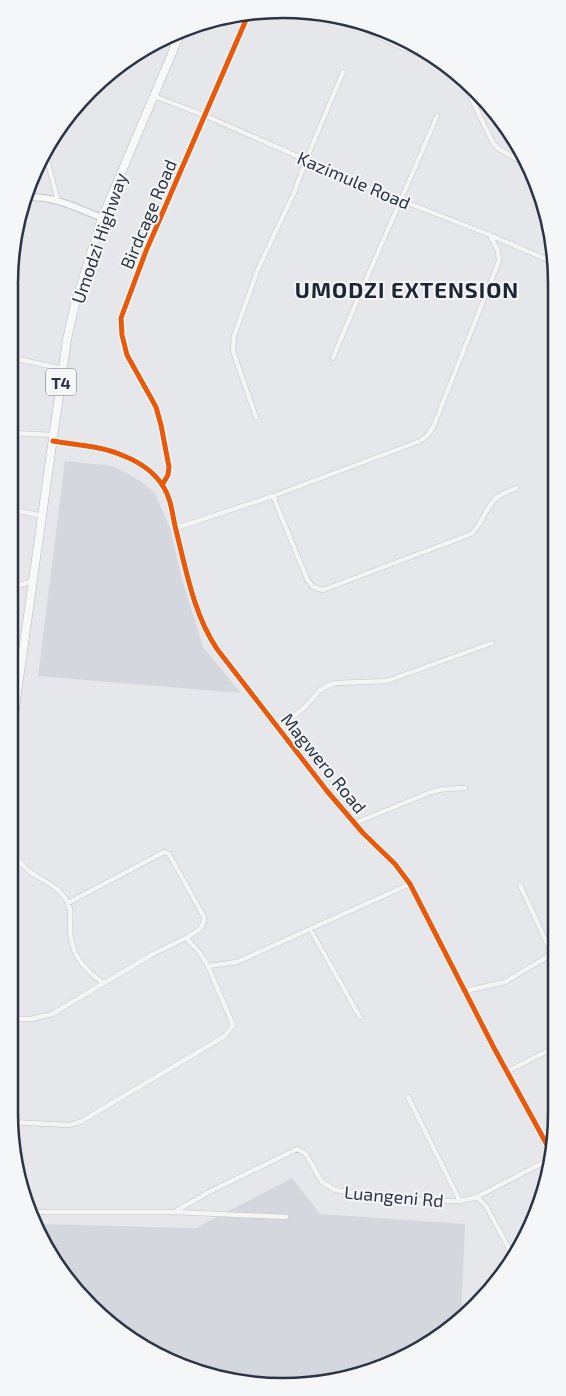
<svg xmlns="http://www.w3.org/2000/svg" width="566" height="1396" font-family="'Exo 2',sans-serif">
  <rect width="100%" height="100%" fill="#e5e7ea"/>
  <path fill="#d4d7dd" d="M65 461 113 466 142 482 155 494 170 528 181 576 203 647 241 693 38 676Z
    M292 1178 320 1214 465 1224 461 1317 435 1341 337 1382 247 1385 146 1351 77 1294 36 1224 196 1228Z"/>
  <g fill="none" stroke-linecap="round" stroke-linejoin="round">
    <defs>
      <path id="street" d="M361 22 360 24 364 29 401 47 448 66
        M158 39 176 45
        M461 77 493 143 499 149 531 167
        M154 96 206 116 382 193 490 235 555 263
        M46 156 58 201
        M333 358C366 277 403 197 437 116
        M9 359 22 360 63 369
        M256 417 237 363 233 350 234 336 258 269 294 193 306 160 343 72
        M9 433 54 435
        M162 485 168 475 169 467 161 425 156 407 127 355 122 335 121 318 146 251 249 13
        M273 496 307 579 313 587 323 590 471 534C483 524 486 504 499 496 505 492 512 490 517 488
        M9 509 43 516
        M176 528 273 496 420 441 428 435 434 425 499 261 498 251 490 235
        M9 588 33 581
        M279 729 306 706 319 691 327 686 336 683 387 681 492 643
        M355 823 431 792 444 789 465 788
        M9 850C16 858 24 868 33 874 46 882 61 888 68 903 72 911 70 918 70 926 70 954 82 967 103 983
        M9 865 21 864
        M68 903 164 852 169 854 204 917C205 929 195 932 186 938
        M310 929 360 1017
        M465 991 505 982 552 954 520 885
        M9 1019H31L52 1014 153 954 186 938 200 953 208 966 237 962 410 884
        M506 1072 557 1046
        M408 1097 460 1201
        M10 1122 69 1125 80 1122 225 1036 233 1025 208 966
        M541 1135 555 1128
        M477 1197 486 1206 513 1256
        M29 1212H174L286 1217
        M174 1212 209 1192 297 1149 305 1153 322 1182 335 1190 374 1196 429 1201H460L477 1197 550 1159"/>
      <path id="secondary" d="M23 198C51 194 77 208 102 218
        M53 441C76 445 102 446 124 456 139 462 154 472 163 486 172 500 172 515 176 530 186 570 194 615 217 649L327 791 363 833 395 864 410 884 494 1048 551 1152"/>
      <path id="highway" d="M9 750 67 339 75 304 102 218 181 32"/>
    </defs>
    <use href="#street" stroke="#c3c5c8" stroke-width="5.5"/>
    <use href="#secondary" stroke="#c3c5c8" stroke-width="8"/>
    <use href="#highway" stroke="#b8babe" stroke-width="9"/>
    <use href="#street" stroke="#f5f5f6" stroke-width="4.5"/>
    <use href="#secondary" stroke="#f7f8f8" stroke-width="6"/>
    <use href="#highway" stroke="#f7f8f8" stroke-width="8"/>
    <defs>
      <path id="cycleway" d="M53 441C76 445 102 446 124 456 139 462 154 472 163 486 172 500 172 515 176 530 186 570 194 615 217 649L327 791 363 833 395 864 410 884 494 1048 551 1152
        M162 485 168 475 169 467 161 425 156 407 127 355 122 335 121 318 146 251 249 13"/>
    </defs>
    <use href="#cycleway" stroke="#f4f6f8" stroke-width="8"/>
    <use href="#cycleway" stroke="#e8590c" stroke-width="5"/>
  </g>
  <g text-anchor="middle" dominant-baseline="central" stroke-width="4" stroke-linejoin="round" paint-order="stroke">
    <rect fill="#f4f6f8" stroke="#686e79" stroke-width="1" x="46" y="368.5" width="30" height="27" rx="4"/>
    <g font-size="16" font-weight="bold" fill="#2c3443">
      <text x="61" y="382">T4</text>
    </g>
    <g font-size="18" fill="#2c3443" stroke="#f4f6f8">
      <text transform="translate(354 180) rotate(23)">Kazimule Road</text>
      <text transform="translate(148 214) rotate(-67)">Birdcage Road</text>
      <text transform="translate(99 238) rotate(-71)">Umodzi Highway</text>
      <text transform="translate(324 763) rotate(51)">Magwero Road</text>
      <text transform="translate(394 1196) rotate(5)">Luangeni Rd</text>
    </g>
    <g font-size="22" font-weight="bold" letter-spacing="1" fill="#1e2534" stroke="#f4f6f8">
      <text x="407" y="289">UMODZI EXTENSION</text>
    </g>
  </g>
  <path d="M0 0H566V1396H0ZM283 18H283A265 265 0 0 1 548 283V1113A265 265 0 0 1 283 1378H283A265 265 0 0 1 18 1113V283A265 265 0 0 1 283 18Z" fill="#f4f6f8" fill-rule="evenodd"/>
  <path fill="none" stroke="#2c3443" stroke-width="2.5" d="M283 18H283A265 265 0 0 1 548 283V1113A265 265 0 0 1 283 1378H283A265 265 0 0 1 18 1113V283A265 265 0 0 1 283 18Z"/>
</svg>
